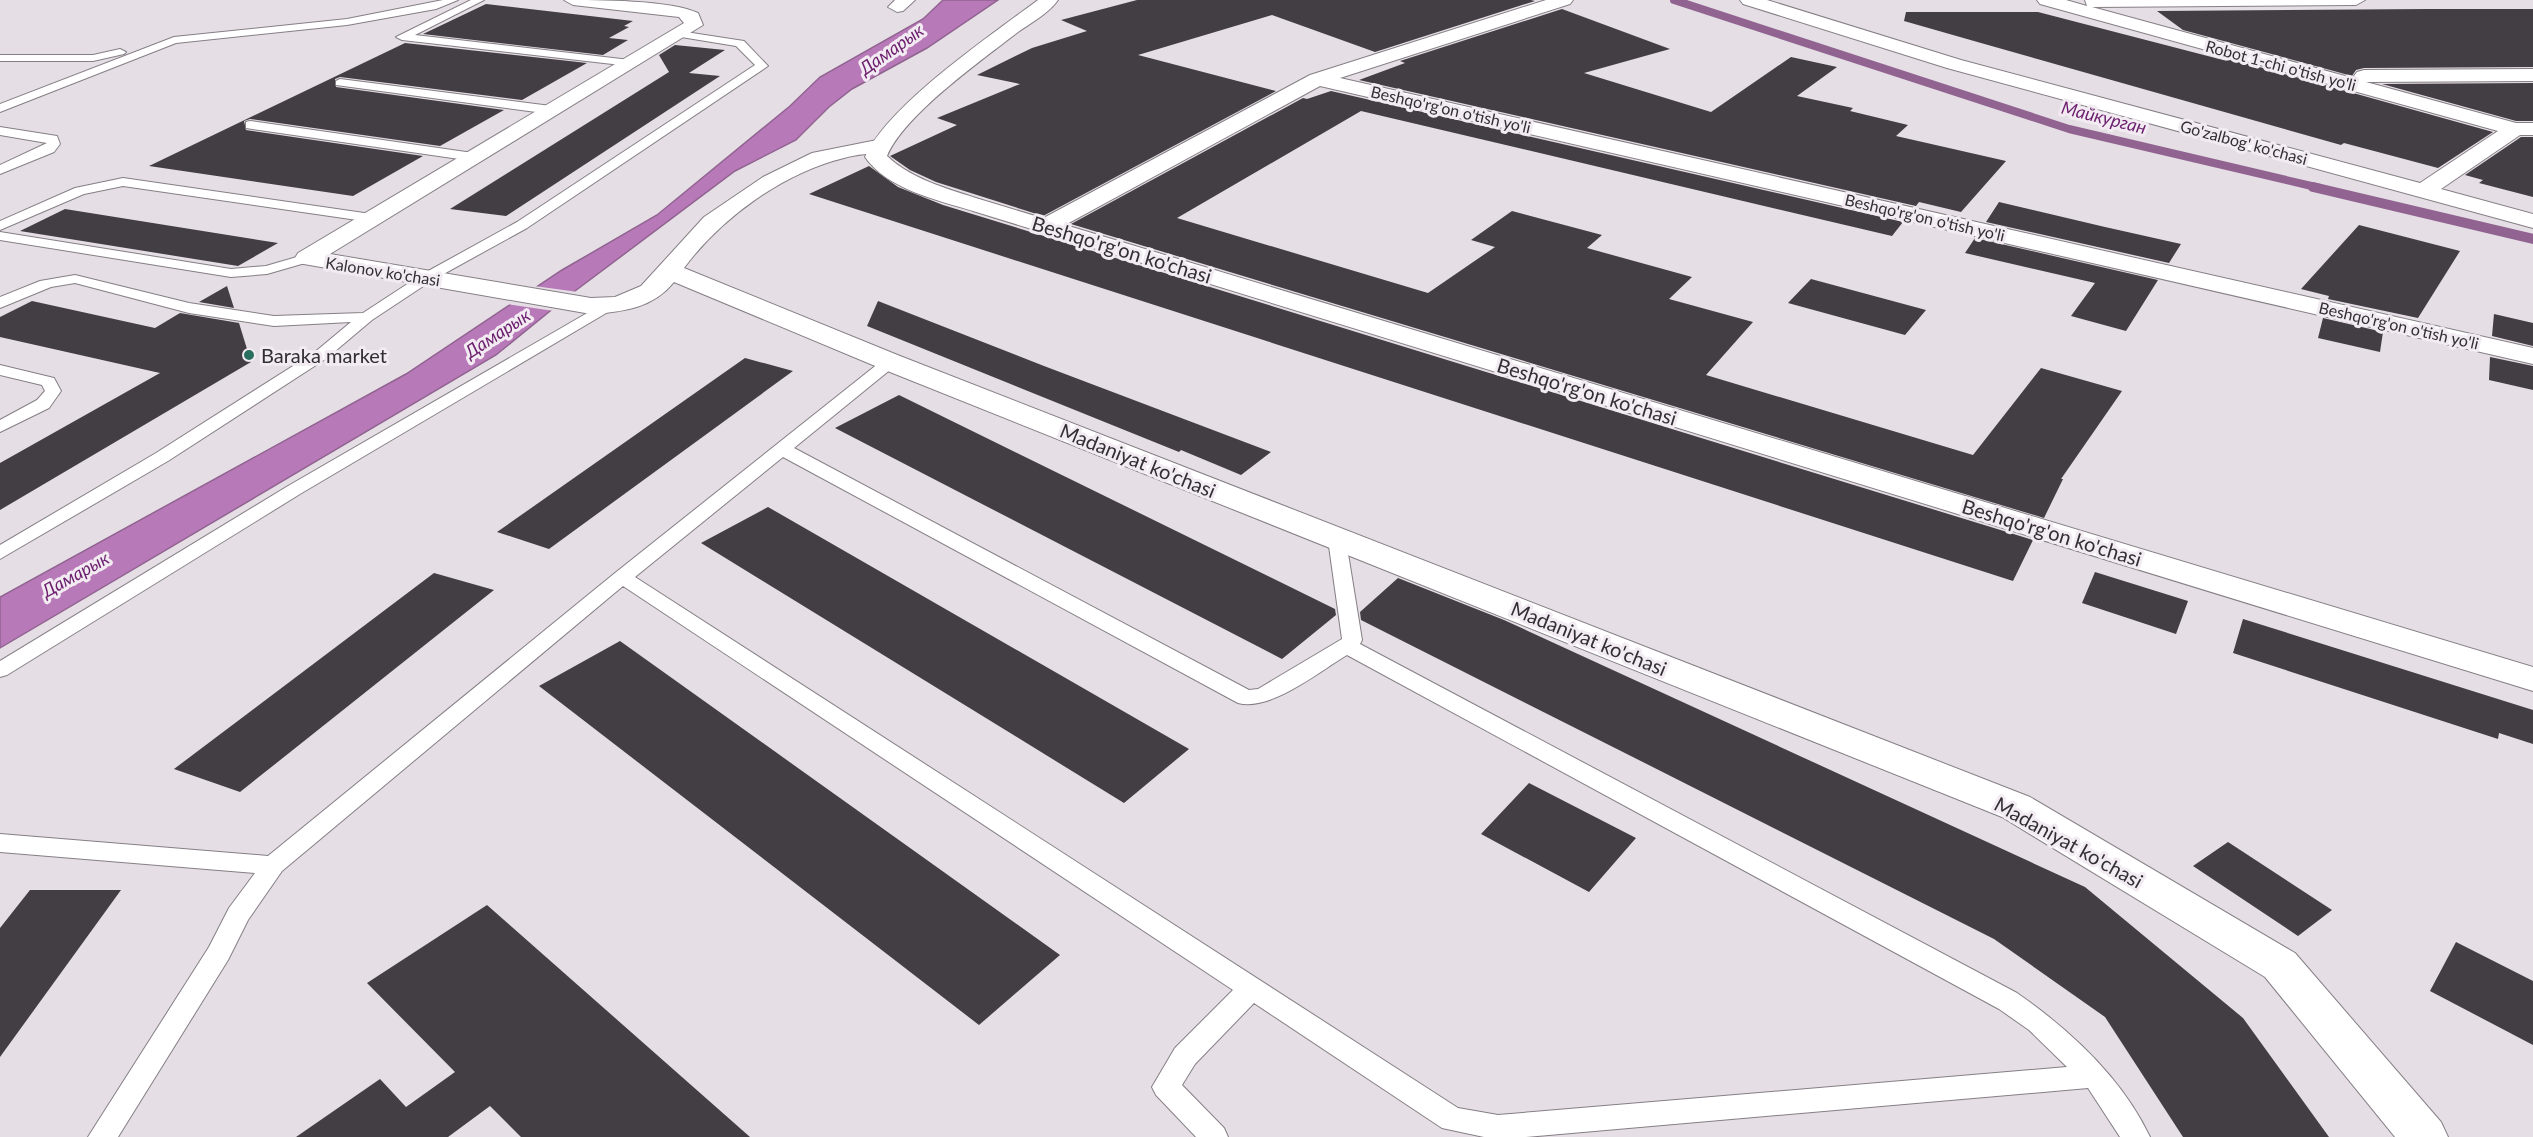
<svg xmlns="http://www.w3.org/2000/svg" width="2533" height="1137" font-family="Lato,sans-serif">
  <rect width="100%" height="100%" fill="#e5dee5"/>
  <path fill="#b879b8" stroke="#906390" stroke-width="1.5" d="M943 0H998L927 48 852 89 829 107 796 140 735 171 571 294 496 355 0 648V597L406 374 562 270 657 215 790 106 820 77 923 19Z"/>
  <path fill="#e5dee5" d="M534 286 578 292 554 311 506 304Z"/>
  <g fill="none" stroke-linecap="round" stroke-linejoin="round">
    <path stroke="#906390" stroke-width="8" d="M1674 0 2069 129 2320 188"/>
    <path stroke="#906390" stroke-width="10" d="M2313 187 2533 239"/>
  </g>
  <path fill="#433e43" d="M1137 0H1531L1535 1 1375 52 1272 15 1138 55 1276 91 1043 216 936 182 910 170 890 156 957 125 937 118 1020 84 977 75 1032 48 1087 31 1061 20Z
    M486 4 633 21 624 26 629 27 609 38 628 40 603 55 423 34Z
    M1562 9 1670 49 1584 73 1711 112 1791 57 1837 67 1797 96 1853 108 1850 111 1908 125 1896 136 2006 161 1961 212 1919 202 1916 206 1359 80 1405 63 1400 61Z
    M2428 9H2533V67L2364 68 2356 70 2352 76 2183 30 2157 11Z
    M1906 12H2038L2227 61 2220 56 2493 132 2438 168 2344 143 2341 145 1981 43 1904 21Z
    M405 43 587 63 522 100 340 77 335 79 336 87 504 110 440 146 250 119 244 121 246 130 423 156 353 196 149 166Z
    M675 45 725 50 689 73 720 76 506 216 450 209 669 72 659 55Z
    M2533 83V121H2516L2382 84Z
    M1331 91 1903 222 1892 236 1361 111 1177 218 1428 293 1495 247 1471 240 1512 211 1602 235 1587 248 1692 277 1669 299 1753 322 1706 375 1973 455 2041 368 2122 391 2061 479H2063L2044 518 1071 224 1303 98 1307 99Z
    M2521 137H2533V197L2479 183 2483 180 2465 175Z
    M869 166 898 187 943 205 2033 540 2013 581 809 194Z
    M1999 202 2105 227 2181 244 2169 263 1986 222Z
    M65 209 278 243 238 266 20 231Z
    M2359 225 2460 251 2418 318 2328 299 2329 296 2301 289Z
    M1975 238 2158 280 2126 331 2071 316 2095 283 1965 253Z
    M1811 279 1926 310 1905 335 1788 303Z
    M227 286 234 308 199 302Z
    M32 301 155 328 180 313 239 323 251 362 0 510V463L160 373 0 337V317Z
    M878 301 1044 366 1271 452 1241 475 1181 450 1179 452 867 326Z
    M2494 314 2533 323V346L2492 336Z
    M2323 318 2383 332 2380 352 2318 338Z
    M2490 357 2533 366V390L2489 380Z
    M745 358 793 371 549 549 497 532Z
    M899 395 1335 609 1336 615 1282 659 835 428Z
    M768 507 1189 749 1124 803 701 543Z
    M2095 572 2188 601 2176 634 2082 603Z
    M434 573 494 590 240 792 174 769Z
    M1398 578 1504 620 2085 887 2243 1018 2329 1137H2183L2105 1017 1994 939 1361 620 1360 612Z
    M2243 619 2533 710V744L2499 733 2498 739 2233 653Z
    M620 641 1060 955 979 1025 539 686Z
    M1529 783 1636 838 1589 892 1481 834Z
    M2228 842 2332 910 2298 936 2193 866Z
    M30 890H121L0 1057V928Z
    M487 905 750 1137H521L490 1106 448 1137H296L380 1079 406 1107 455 1072 367 983Z
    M2456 942 2533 981V1045L2430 991Z"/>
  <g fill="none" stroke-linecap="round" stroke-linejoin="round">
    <defs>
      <path id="lane" d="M443 0H458L436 9 347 25 176 43 0 112V104L174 37 347 19Z
        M471 0H484L415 35 630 60 636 63 630 66 402 40 396 37Z
        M679 31 744 41 768 66 527 228 431 281 372 320 327 358 168 461 0 559V545L156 453 315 352 351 322 274 326 189 313 75 283 51 287 0 308V297L40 281 75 275 189 303 274 316 363 313 421 275 517 222 755 65 736 46 675 36V32Z
        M120 49 126 52 124 54 93 61H0V55H93Z
        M340 79 551 106 557 110 551 114 336 85V81Z
        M250 121 473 153 479 157 473 161 246 128V122Z
        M0 127 57 136 60 144 54 152 0 174V165L47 143 0 135Z
        M123 178 371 214 378 218 371 222 123 186 84 194 0 230V221L75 188Z
        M0 232 231 269 266 266 307 254 314 258 312 261 267 274 231 277 0 240Z
        M608 301 613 303 616 306 613 309 300 494 7 675 0 677V661L288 486Z
        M890 357 898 362 896 365 794 448 1249 690 1258 689 1342 639 1328 539 1338 533 1345 535 1362 640 1360 644 2017 993C2070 1030 2122 1078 2150 1137H2120L2088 1088 1526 1137H1484L1442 1128 1254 1003 1195 1064 1182 1085 1224 1128 1228 1137H1196L1156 1095 1152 1087 1175 1048 1233 990 623 586 282 871 248 920 228 960 118 1137H88L209 947 229 908 255 873 0 852V834L268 856 615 573 884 359ZM783 457 1238 703C1270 712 1320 671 1347 655L1999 1009 2029 1030 2067 1067 1498 1115 1458 1108 635 577Z
        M0 365 54 378 61 391 49 408 0 432V420L37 400 45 391 42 385 0 375Z"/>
      <path id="street" d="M564 0C598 0 671 0 698 13L703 25 330 254 591 298 615 297 641 286 704 217 763 177 812 153 877 140 885 141 888 146 885 151C871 154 857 154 844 158 783 173 721 218 684 268L900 356 2030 797 2295 953 2441 1122 2448 1137H2395L2265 977 2002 817 880 368 674 282C653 308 623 312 591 314L298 263 295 258 298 253 684 23 679 17 573 5Z
        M895 0H915L903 11 897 12 888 7Z
        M1546 0H1573L1570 4 1340 78 2533 348V364L1320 86 1054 231H1038L1034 226 1038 221 1310 75Z
        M1740 0H1767L1961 60 2420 183 2498 131 2040 4 2037 0H2066L2087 6 2085 0H2365L2356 5 2092 7 2356 79 2354 76 2357 72 2364 70 2533 69V81L2366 82 2516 123H2533V135H2520L2441 189 2533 214V228L1947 68 1743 4Z"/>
      <path id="secondary" d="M1038 0H1058C1049 13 1031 23 1018 32 982 60 904 115 887 156 913 181 955 191 989 202L2533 667V691L973 211C937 200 887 189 865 157 888 105 990 36 1038 0Z"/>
    </defs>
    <use href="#lane" stroke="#857f85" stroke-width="2"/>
    <use href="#street" stroke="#857f85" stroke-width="2"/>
    <use href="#secondary" stroke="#857f85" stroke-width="2"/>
    <use href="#lane" fill="#fff" fill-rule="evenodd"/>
    <use href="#street" fill="#fff" fill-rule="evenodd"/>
    <use href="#secondary" fill="#fff" fill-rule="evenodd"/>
  </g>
  <circle fill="#2a6e5f" stroke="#f2ebf2" stroke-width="2" cx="249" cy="355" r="6"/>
  <g text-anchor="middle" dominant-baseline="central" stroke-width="6" stroke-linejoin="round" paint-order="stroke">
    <g font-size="16" fill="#312f31" stroke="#f2ebf2">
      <text transform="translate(2281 65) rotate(15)">Robot 1-chi o'tish yo'li</text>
      <text transform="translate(1451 109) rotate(13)">Beshqo'rg'on o'tish yo'li</text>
      <text transform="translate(2244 142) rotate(15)">Go'zalbog' ko'chasi</text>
      <text transform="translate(1925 217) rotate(13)">Beshqo'rg'on o'tish yo'li</text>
      <text transform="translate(383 271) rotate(9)">Kalonov ko'chasi</text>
      <text transform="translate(2399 325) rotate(13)">Beshqo'rg'on o'tish yo'li</text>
    </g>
    <g font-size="18" font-style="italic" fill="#6c1f6e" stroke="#f2ebf2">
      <text transform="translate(891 49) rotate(-35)">Дамарык</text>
      <text transform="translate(2104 117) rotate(14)">Майкурган</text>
      <text transform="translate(497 333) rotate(-33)">Дамарык</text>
      <text transform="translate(75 574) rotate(-29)">Дамарык</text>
    </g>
    <g font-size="20" fill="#312f31" stroke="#f2ebf2">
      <text transform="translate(1122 249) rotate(17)">Beshqo'rg'on ko'chasi</text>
      <text transform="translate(1587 391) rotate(17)">Beshqo'rg'on ko'chasi</text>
      <text transform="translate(1138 460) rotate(22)">Madaniyat ko'chasi</text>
      <text transform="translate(2052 532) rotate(17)">Beshqo'rg'on ko'chasi</text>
      <text transform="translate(1589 638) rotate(22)">Madaniyat ko'chasi</text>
      <text transform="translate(2069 842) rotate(29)">Madaniyat ko'chasi</text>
    </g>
    <g font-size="20" fill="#312f31" stroke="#f2ebf2" text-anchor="start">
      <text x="261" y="355">Baraka market</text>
    </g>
  </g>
</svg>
